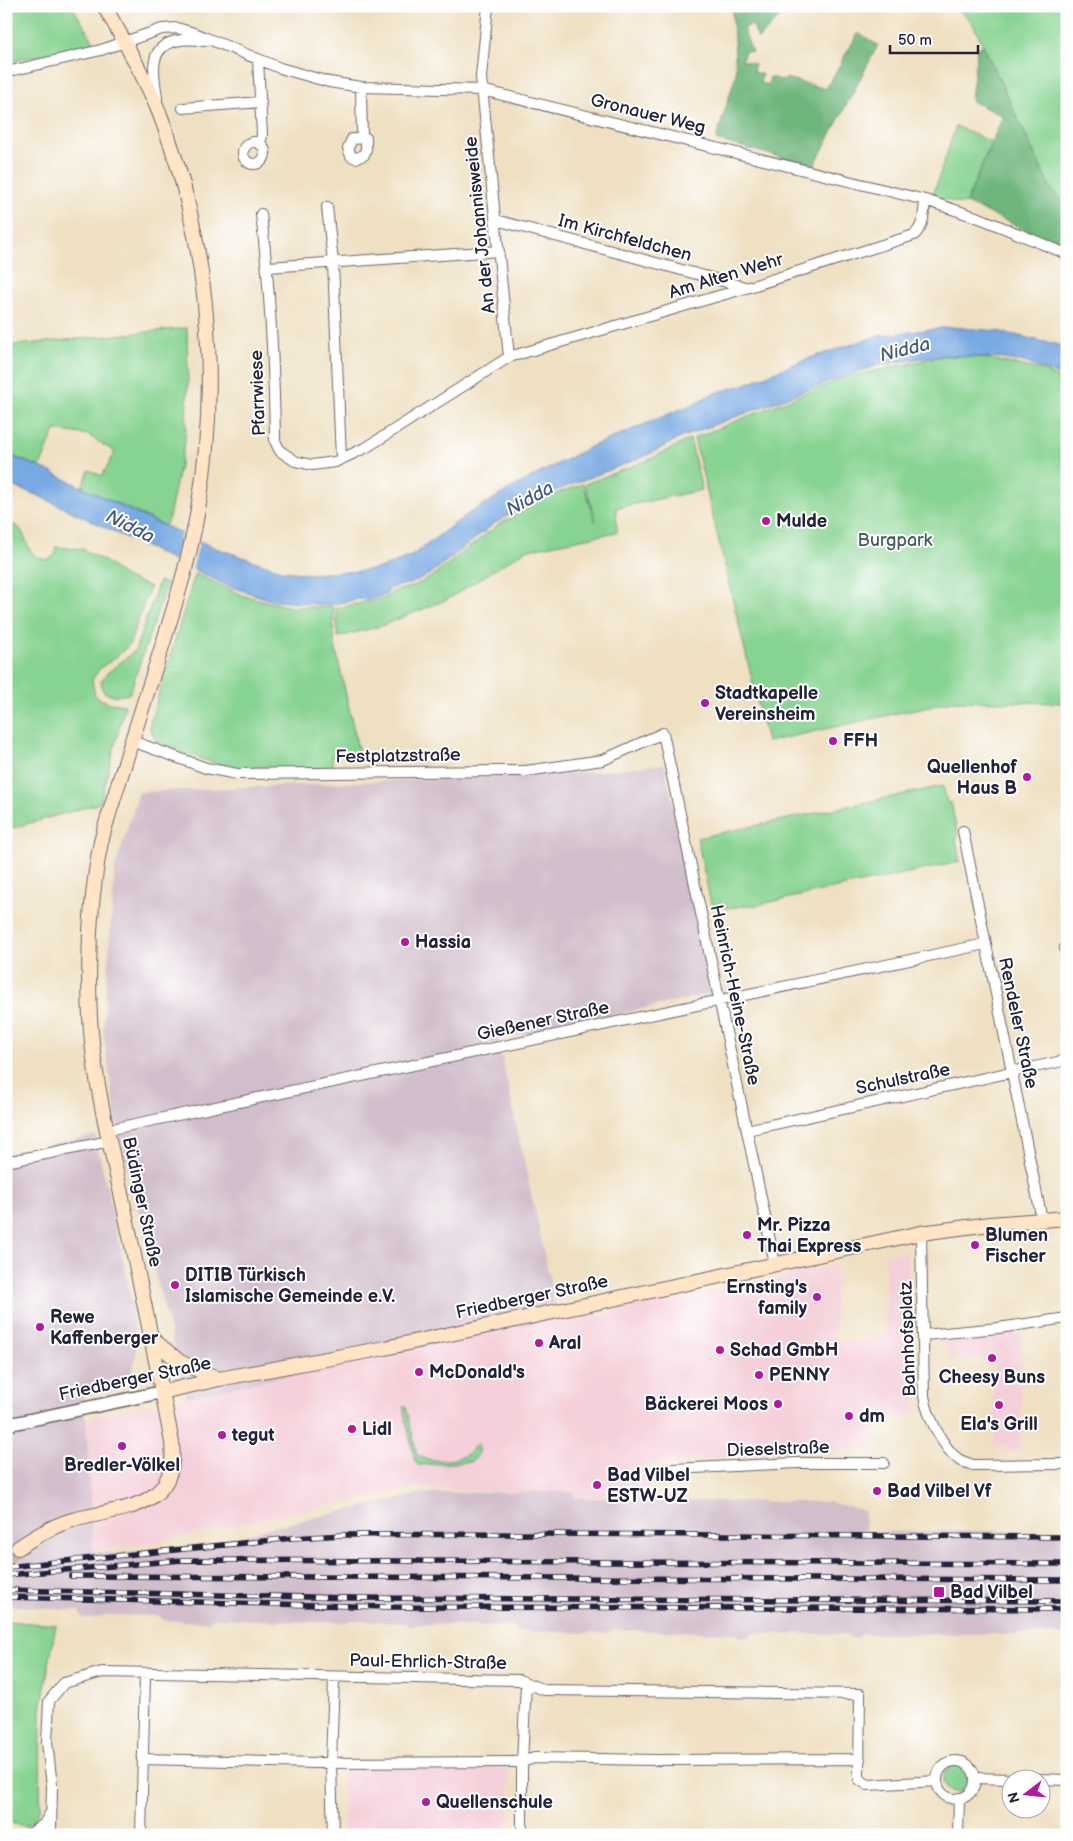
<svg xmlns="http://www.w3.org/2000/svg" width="1073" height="1841" font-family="'Balsamiq Sans',sans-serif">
  <rect width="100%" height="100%" fill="#fff"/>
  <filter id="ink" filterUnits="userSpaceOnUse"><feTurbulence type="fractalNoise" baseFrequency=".02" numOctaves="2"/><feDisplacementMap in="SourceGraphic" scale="10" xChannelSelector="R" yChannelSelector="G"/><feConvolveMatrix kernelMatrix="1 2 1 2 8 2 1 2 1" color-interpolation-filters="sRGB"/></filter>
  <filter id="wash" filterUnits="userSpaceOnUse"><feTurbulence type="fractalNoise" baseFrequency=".0096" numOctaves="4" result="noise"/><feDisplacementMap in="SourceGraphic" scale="20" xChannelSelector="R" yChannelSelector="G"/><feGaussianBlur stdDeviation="1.12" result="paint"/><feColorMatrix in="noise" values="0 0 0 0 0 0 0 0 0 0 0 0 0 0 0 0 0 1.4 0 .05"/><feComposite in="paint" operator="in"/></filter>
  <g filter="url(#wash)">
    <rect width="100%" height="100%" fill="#efe0c2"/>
    <path fill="#f5cfd9" d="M905 1251 910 1277 915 1416 873 1418V1449L792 1451 650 1464 647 1499 576 1498 575 1492H501L415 1487 148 1543 93 1551 86 1419 564 1316 603 1314 834 1265 838 1285H835L834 1340 872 1341V1338L886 1336 885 1255Z
      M1021 1332V1451H1007L1006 1446H994V1359H951L943 1343Z
      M343 1767 509 1768V1835H343Z"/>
    <path fill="#d1bdcb" d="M664 764 714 993 498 1040 558 1318 187 1397 118 1130 103 1032 115 868 139 792 592 772Z
      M95 1135 131 1296 136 1336V1355L133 1369 127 1379 118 1386 104 1391 82 1396 86 1419 93 1551 115 1554 221 1542 269 1528 422 1493 575 1492 576 1498 647 1499 648 1501 829 1502 865 1511V1532L992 1531 1067 1533V1634H861L856 1638H850L845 1634 751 1633 748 1637H740L736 1633 613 1630 609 1633 517 1631 513 1626 418 1624 415 1626H409L406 1623 350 1620 348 1622H307L213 1618 209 1622 163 1620 159 1616 105 1615 95 1619 82 1618 79 1611 6 1605V1154Z"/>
    <path fill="#87d391" stroke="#547a66" d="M6 6H72L94 42 6 63Z
      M955 6H1067V206L1050 187 972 22Z
      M956 126 991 142 966 203 960 204 933 195Z
      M187 328 188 381 185 441 169 517 165 526 82 487 89 470 102 476 115 452 88 435 55 430 40 467 6 454V346Z
      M944 356 979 357 1042 370 1067 382V703L952 701 767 742 694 438 843 378Z
      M690 439 702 490 616 508 617 532 526 550 448 599 381 626 338 637 336 608 386 598 393 591 412 587 431 577 498 525 550 496 583 484 596 522 585 484 648 460Z
      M6 521C10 523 17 526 20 529 28 539 26 552 39 558 47 561 51 559 56 553L55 547 82 549 106 562 125 577 150 587 129 645 115 658 100 668 92 680 95 696 109 703 125 705 100 803 6 830Z
      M195 574 245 596 290 607H333L334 641 359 753 332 755 333 769 235 770 187 754 156 741 149 726Z
      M159 581 167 584 131 689 129 694C119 696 111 697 103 691L101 682 107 673 135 651Z
      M943 786 947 803 951 802 958 838 956 839 960 862 756 905 727 908 720 904H711L697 838Z
      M406 1406 417 1455C430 1463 458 1462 470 1452 473 1449 475 1445 478 1443 479 1452 479 1458 470 1462L418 1465 415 1461 403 1407Z
      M6 1621 56 1625 41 1709 40 1808 35 1819 26 1826 14 1824 6 1818Z
      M943 1779a13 13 0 1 1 26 0a13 13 0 1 1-26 0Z"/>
    <path fill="#6db57b" stroke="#486c5b" d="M732 6H791L758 39 753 25 743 28 752 52 745 51 742 60 755 64 753 72 762 74 760 83 768 85 770 77 785 81 786 78 826 89 858 33 878 45 814 166 716 140 736 74Z
      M983 45 1050 187 1067 206V248L966 203 1003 116 971 101 977 49Z"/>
    <path fill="#78a9e3" stroke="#4d668f" d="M951 327 997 331 1067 347V378L1024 362 997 358 944 355 884 364 841 377 682 437 646 456 549 493 495 523 430 574 412 583 390 588 386 595 366 600 359 599 329 605 274 601 226 585 37 495 6 484V454L40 467 140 515 213 547 284 571 309 574 360 571 381 568 413 555 465 516 515 486 588 448 693 404 712 394 743 385 804 360 877 336Z"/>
    <path fill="#efe0c2" d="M182 530 200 538 192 572 174 563Z"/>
  </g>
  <g filter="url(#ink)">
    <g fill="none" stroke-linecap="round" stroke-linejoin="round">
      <path stroke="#c6baa7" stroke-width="14" stroke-dasharray="14 7" stroke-linecap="butt" d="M6 1560 18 1548"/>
      <defs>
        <path id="minor" d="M488 6 481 77 509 357
          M258 60 262 135 260 144
          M6 72 101 50 162 29 177 28 194 33 280 68 329 82 361 87 482 90 925 200 982 219 1067 254
          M361 87 362 139
          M157 99C156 87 152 72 155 60 160 38 187 38 204 41
          M183 108 261 102
          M366 138V149L364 155 356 158 351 156 348 148 352 139Z
          M243 153a11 11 0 1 1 22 0a11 11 0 1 1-22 0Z
          M327 207 333 262 341 459
          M261 214C270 289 274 364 275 441L280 451 295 461 312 465 335 462 367 447 509 357 746 288 914 235C924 226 924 213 925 200
          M496 220 745 287
          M268 267 499 251
          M132 741 206 768 237 774 501 771H526L603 760 663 733 775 1264
          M963 831 1042 1220
          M1065 948 1067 954
          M107 1130 985 944
          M747 1130 1067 1060
          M6 1162 110 1141
          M921 1233 924 1396C927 1415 943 1448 958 1459 963 1462 968 1463 973 1465L1067 1464
          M924 1335 998 1328 1067 1318
          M674 1469 798 1463H884
          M142 1759 319 1763 522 1762 534 1758 657 1760 860 1759
          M937 1780a19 19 0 1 1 38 0a19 19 0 1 1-38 0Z
          M975 1778 1010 1779
          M1040 1779 1067 1780
          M28 1835 44 1824 51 1812
          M49 1835 51 1828 52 1786 47 1742 49 1701 64 1683 102 1672 519 1680 544 1690 860 1694 859 1779 868 1785 937 1781
          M141 1835 145 1674
          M333 1835 331 1762 334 1677
          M522 1835V1762L526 1684
          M958 1835 959 1798"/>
        <path id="tertiary" d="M6 1425 162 1392"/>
        <path id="secondary" d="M152 1339 180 1362 219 1379
          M162 1392 219 1379 385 1348 921 1233 990 1224 1067 1218
          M18 1548C34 1537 50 1527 69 1521 115 1507 179 1513 172 1443 158 1368 142 1293 126 1217 114 1159 98 1101 92 1042 88 1006 89 967 90 931 92 901 95 871 101 842 109 811 120 780 129 750 145 698 163 646 178 594 225 438 218 263 159 112 144 75 124 40 104 6"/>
      </defs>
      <use href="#minor" stroke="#6a646a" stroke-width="12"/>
      <use href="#tertiary" stroke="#6a646a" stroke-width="15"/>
      <use href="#secondary" stroke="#6a646a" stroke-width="16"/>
      <use href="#minor" stroke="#fff" stroke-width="10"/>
      <use href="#tertiary" stroke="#fff" stroke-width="12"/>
      <use href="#secondary" stroke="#ffe4c6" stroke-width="14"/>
      <defs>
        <path id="rail" d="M6 1567 293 1538 343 1535 534 1534 1067 1537
          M6 1575 183 1560 1067 1564
          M71 1576 1067 1580
          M6 1590 351 1598 1067 1601
          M6 1597 389 1607 1067 1609"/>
      </defs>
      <use href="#rail" stroke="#22223b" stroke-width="5.5"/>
      <use href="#rail" stroke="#fff" stroke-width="4" stroke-dasharray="11" stroke-linecap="butt"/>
    </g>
  </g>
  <g fill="#b5179e" stroke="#fff" stroke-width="2">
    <circle cx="766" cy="521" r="5"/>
    <circle cx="705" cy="703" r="5"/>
    <circle cx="833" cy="741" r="5"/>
    <circle cx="1027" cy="777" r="5"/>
    <circle cx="405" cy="942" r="5"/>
    <circle cx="747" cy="1235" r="5"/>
    <circle cx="975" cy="1245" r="5"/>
    <circle cx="175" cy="1285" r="5"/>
    <circle cx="817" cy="1297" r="5"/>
    <circle cx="40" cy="1327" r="5"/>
    <circle cx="539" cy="1343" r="5"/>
    <circle cx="720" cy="1350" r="5"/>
    <circle cx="992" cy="1358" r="5"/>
    <circle cx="419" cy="1372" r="5"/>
    <circle cx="759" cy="1375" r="5"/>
    <circle cx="778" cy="1404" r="5"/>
    <circle cx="999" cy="1405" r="5"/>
    <circle cx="849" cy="1416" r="5"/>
    <circle cx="352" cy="1429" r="5"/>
    <circle cx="222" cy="1435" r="5"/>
    <circle cx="122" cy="1446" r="5"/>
    <circle cx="597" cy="1485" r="5"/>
    <circle cx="877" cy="1491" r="5"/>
    <rect x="933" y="1586" width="12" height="12" rx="2.5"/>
    <circle cx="426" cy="1802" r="5"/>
  </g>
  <g text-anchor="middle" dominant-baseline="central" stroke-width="4" stroke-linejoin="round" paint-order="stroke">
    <g font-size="18" fill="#22223b" stroke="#fff">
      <text transform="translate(648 114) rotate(14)">Gronauer Weg</text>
      <text transform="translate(480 225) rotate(-96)">An der Johannisweide</text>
      <text transform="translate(625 238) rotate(15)">Im Kirchfeldchen</text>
      <text transform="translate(726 276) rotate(-17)">Am Alten Wehr</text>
      <text transform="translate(258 393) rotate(-92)">Pfarrwiese</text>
      <text transform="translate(398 756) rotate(-1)">Festplatzstraße</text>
      <text transform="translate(735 995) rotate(78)">Heinrich-Heine-Straße</text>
      <text transform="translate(543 1021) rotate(-12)">Gießener Straße</text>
      <text transform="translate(1018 1023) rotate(78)">Rendeler Straße</text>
      <text transform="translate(903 1079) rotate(-12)">Schulstraße</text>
      <text transform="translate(142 1202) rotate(78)">Büdinger Straße</text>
      <text transform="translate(532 1297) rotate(-12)">Friedberger Straße</text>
      <text transform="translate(908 1339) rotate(-92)">Bahnhofsplatz</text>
      <text transform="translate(135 1379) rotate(-12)">Friedberger Straße</text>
      <text transform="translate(778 1449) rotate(-2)">Dieselstraße</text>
      <text transform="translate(428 1662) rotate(1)">Paul-Ehrlich-Straße</text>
    </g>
    <g font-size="18" font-weight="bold" fill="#22223b" stroke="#fff" text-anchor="start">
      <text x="776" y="521">Mulde</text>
      <text x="715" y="693">Stadtkapelle<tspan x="715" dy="21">Vereinsheim</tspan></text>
      <text x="843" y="741">FFH</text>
      <text x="1017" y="767" text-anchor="end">Quellenhof<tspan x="1017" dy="21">Haus B</tspan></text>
      <text x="415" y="942">Hassia</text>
      <text x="757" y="1225">Mr. Pizza<tspan x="757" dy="21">Thai Express</tspan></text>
      <text x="985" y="1235">Blumen<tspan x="985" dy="21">Fischer</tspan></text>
      <text x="185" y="1275">DITIB Türkisch<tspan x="185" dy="21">Islamische Gemeinde e.V.</tspan></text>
      <text x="807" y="1287" text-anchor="end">Ernsting's<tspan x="807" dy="21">family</tspan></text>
      <text x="50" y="1317">Rewe<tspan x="50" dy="21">Kaffenberger</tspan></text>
      <text x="549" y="1343">Aral</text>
      <text x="730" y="1350">Schad GmbH</text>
      <text x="429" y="1372">McDonald's</text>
      <text x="769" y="1375">PENNY</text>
      <text x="992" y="1377" text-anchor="middle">Cheesy Buns</text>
      <text x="768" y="1404" text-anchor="end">Bäckerei Moos</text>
      <text x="859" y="1416">dm</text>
      <text x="999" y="1424" text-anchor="middle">Ela's Grill</text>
      <text x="362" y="1429">Lidl</text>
      <text x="232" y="1435">tegut</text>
      <text x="122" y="1465" text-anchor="middle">Bredler-Völkel</text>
      <text x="607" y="1475">Bad Vilbel<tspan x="607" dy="21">ESTW-UZ</tspan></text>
      <text x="887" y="1491">Bad Vilbel Vf</text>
      <text x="950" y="1592">Bad Vilbel</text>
      <text x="436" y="1802">Quellenschule</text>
    </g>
    <g font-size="18" fill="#456059" stroke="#fff">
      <text x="895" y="540">Burgpark</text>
    </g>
    <g font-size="19" font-style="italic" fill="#44587e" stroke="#fff">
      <text transform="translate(905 350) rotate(-14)">Nidda</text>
      <text transform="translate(530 499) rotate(-29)">Nidda</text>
      <text transform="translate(130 527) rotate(27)">Nidda</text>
    </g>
  </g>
  <rect width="1073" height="1841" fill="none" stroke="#fff" stroke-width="25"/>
  <g transform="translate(1026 1794) rotate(254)"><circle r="24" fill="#ffffff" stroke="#a7a7b1"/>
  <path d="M0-4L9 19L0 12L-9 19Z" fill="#b5179e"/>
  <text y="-8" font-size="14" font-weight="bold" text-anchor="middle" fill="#22223b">N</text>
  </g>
  <path d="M890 45v8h88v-8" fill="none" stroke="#22223b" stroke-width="2.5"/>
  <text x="898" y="45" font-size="15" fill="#22223b" stroke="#ffffff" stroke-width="4" paint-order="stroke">50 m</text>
</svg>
